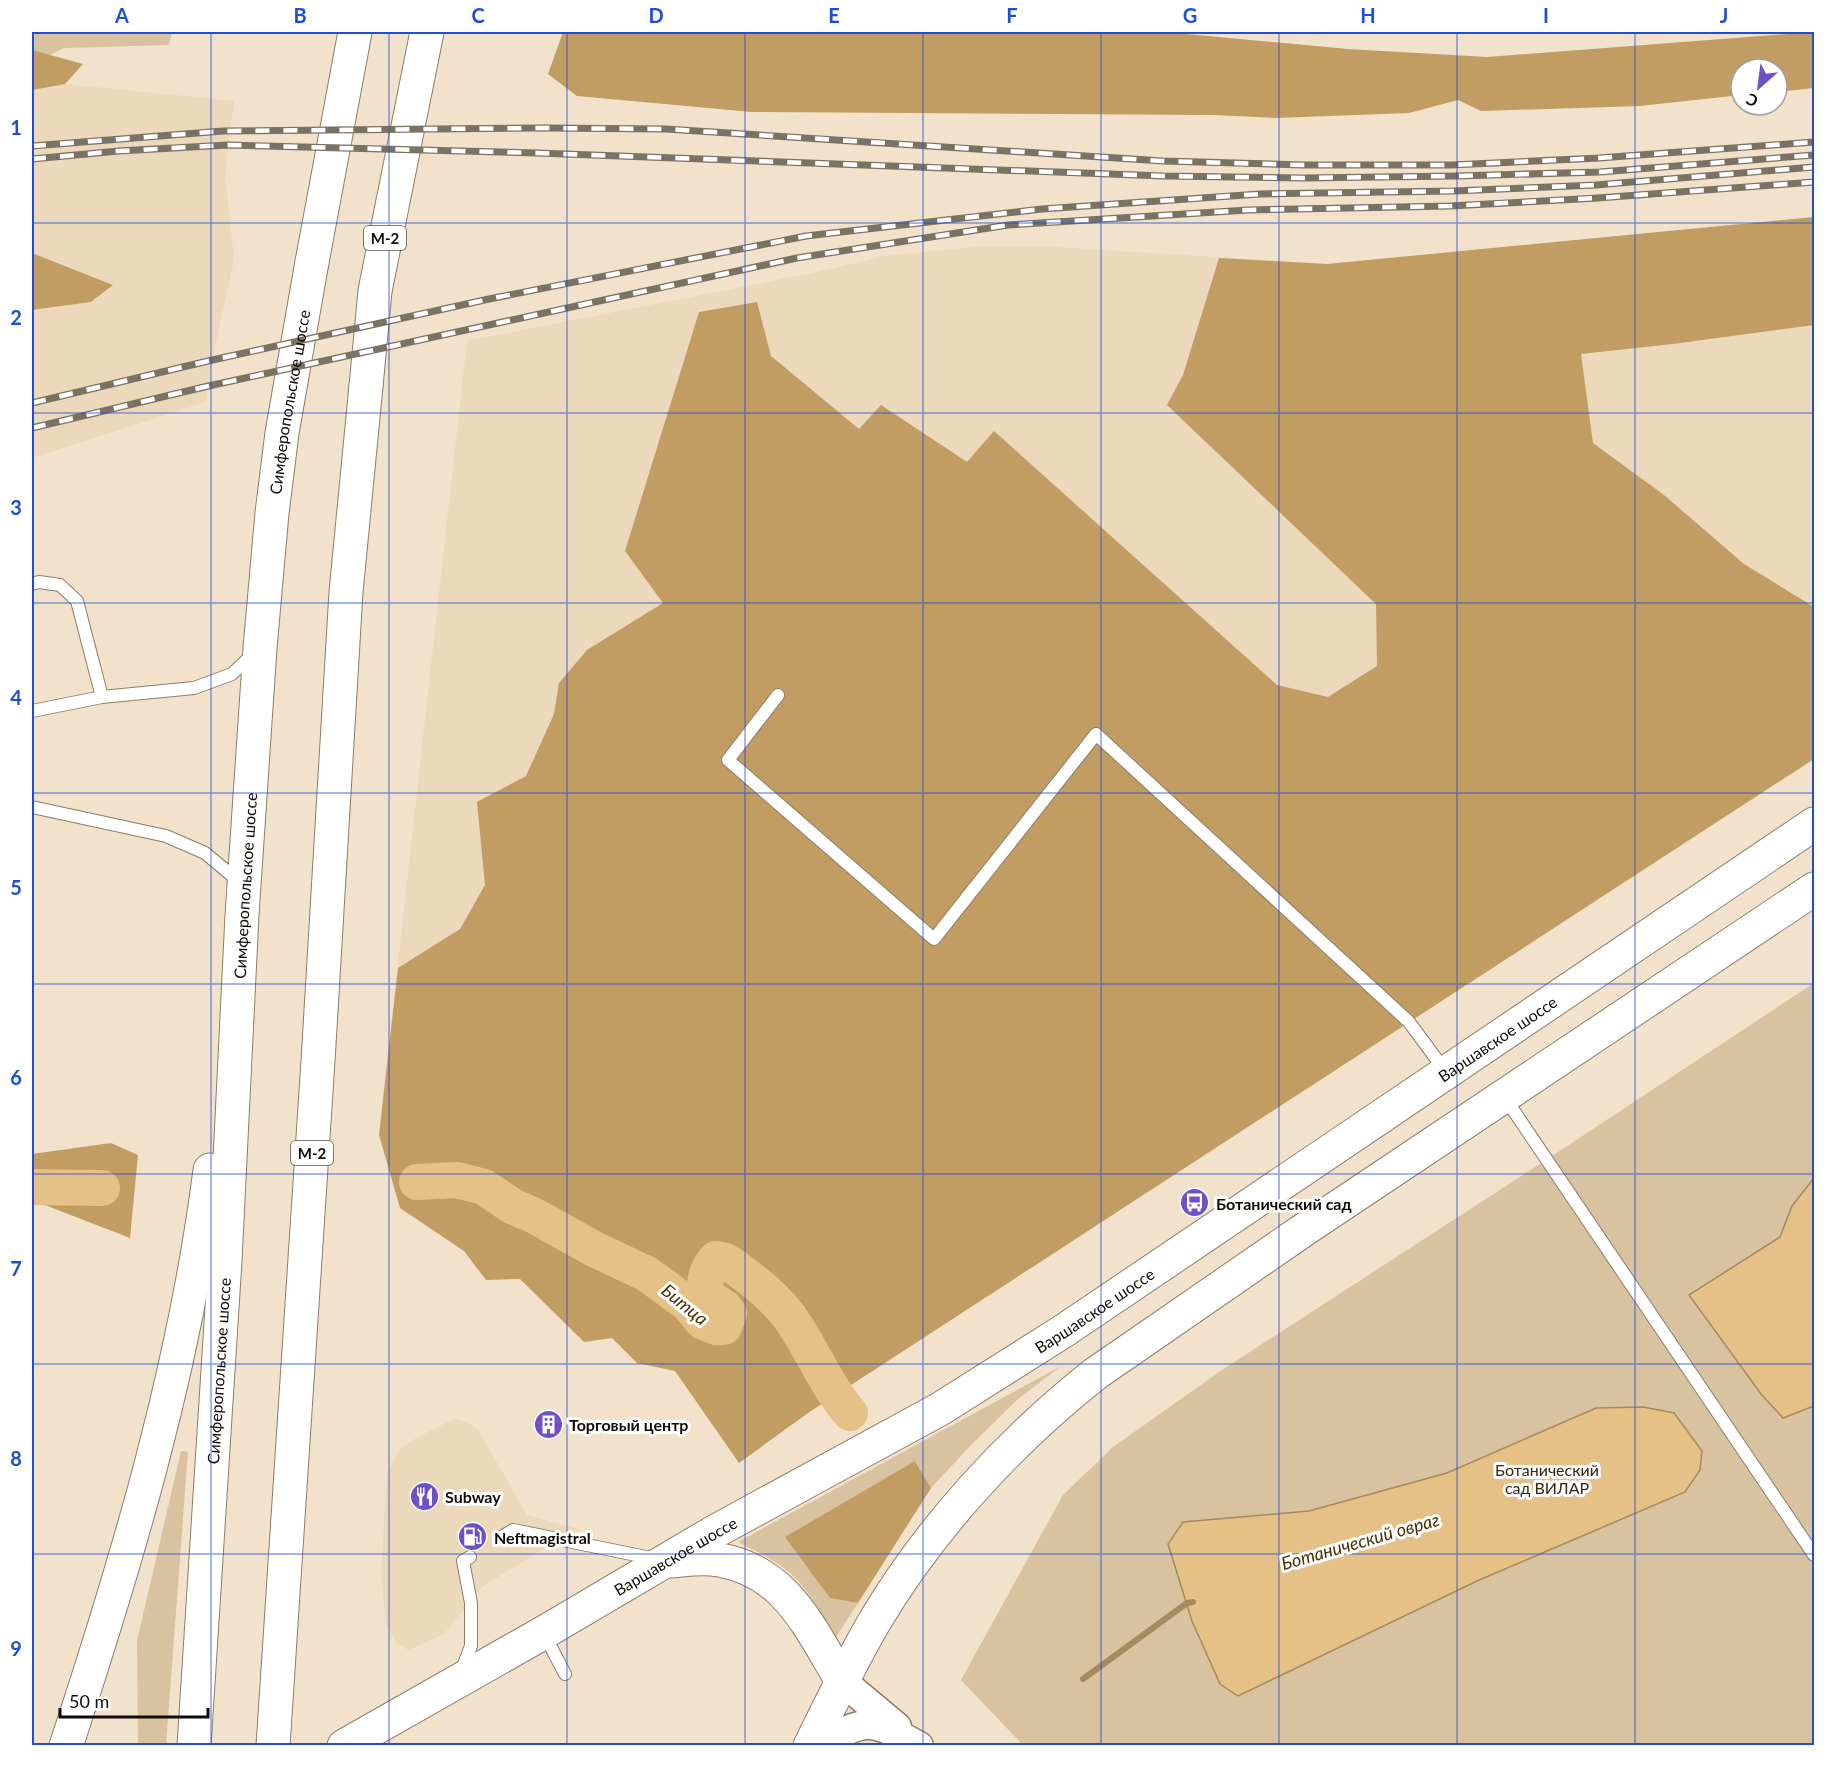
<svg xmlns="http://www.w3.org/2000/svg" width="1846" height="1777" font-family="Lato,sans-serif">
  <rect width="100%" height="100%" fill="#f2e2cb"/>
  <path fill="#ecd8ba" d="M65 84 234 101 225 173 234 260 215 346 206 402 32 458V310L91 302 113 285 32 253V90Z
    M1814 217V759L379 1135 467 341 817 272 885 256 983 246H1040L1327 264Z
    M454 1419 466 1422 478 1429 527 1515 579 1529 548 1546 482 1587 444 1634 408 1650 396 1642 386 1624 381 1575 387 1473 399 1450 416 1438Z"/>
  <path fill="#d9c29f" d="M32 32H172L169 45 64 48 32 64Z
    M1814 983V1745H1023L961 1680 1063 1495 1113 1447 1222 1370 1546 1160Z
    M1061 1366 1017 1400 971 1445 931 1488 916 1462 830 1598 858 1603 836 1637C822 1615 809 1590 790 1573 775 1559 755 1551 738 1542Z
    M181 1451 188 1452 166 1745H138L137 1641Z"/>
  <path fill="#c19d64" d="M563 32H1165L1348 49 1487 57 1814 32V88L1777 92V69H1741V95L1640 106 1481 111 1458 100 1409 113 1276 118 1213 115 752 112 577 96 548 74Z
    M32 50 83 64 65 84 32 90Z
    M1814 217V325L1673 344 1581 354 1593 443 1664 495 1744 564 1814 607V759L808 1413 739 1463 675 1371 637 1363 612 1338 584 1342 520 1279 486 1280 464 1251 400 1208 379 1135 398 968 460 929 485 885 477 802 526 776 554 714 559 683 587 650 663 603 625 551 699 312 757 302 771 356 859 429 881 405 967 462 994 431 1277 685 1328 697 1377 666 1376 604 1167 405 1183 375 1219 258 1327 264Z
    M32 253 113 285 91 302 32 310Z
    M111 1143 138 1155 130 1238 32 1200V1154Z
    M915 1461 931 1488 858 1603 830 1598 785 1537Z"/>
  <path fill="#e6c187" stroke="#a68a60" stroke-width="1.5" d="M1814 1178V1406L1783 1418 1761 1394 1689 1295 1780 1237 1792 1206Z
    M1643 1407 1674 1413 1702 1451 1700 1470 1685 1492 1477 1581 1238 1696 1220 1684 1192 1621 1168 1544 1183 1522 1309 1511 1447 1473 1596 1408Z"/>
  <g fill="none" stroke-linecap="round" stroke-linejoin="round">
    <path stroke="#a68a60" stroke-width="6" d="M1083 1679 1187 1603 1193 1602"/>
    <path stroke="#e6c187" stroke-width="36" d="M417 1182 457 1180 484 1187 512 1206 535 1216 594 1249 647 1274 688 1304 703 1322 716 1327H724L729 1314 725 1308 707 1296C703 1282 706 1270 716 1259 729 1260 737 1269 748 1277 763 1288 776 1300 788 1315 811 1346 824 1383 850 1413
      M32 1187 102 1188"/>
    <defs>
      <path id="service" d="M32 584 39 582 60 585 77 601 102 697
        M778 695 728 760 934 939 1096 734 1409 1022 1446 1072
        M32 711 102 697 194 688 232 674 254 653
        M32 807 166 836 205 853 241 883
        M1505 1098 1814 1555
        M500 1538 513 1530 656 1559
        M544 1634 565 1674
        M461 1672 471 1646V1603L463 1561 470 1557"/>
      <path id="tertiary" d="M842 1681 897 1727
        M823 1746C865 1714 876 1722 919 1746"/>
      <g id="primary">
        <path d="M670 1561C683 1560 698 1558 712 1559 785 1567 809 1627 842 1681"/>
        <path id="s1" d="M344 1746 543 1633 716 1531 940 1409 1065 1330 1814 824"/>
        <path d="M810 1746C830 1705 850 1664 873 1624 929 1529 1009 1442 1095 1374L1305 1229 1814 889"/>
      </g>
      <g id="trunk">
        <path d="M66 1746C128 1558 185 1367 210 1170"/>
        <path id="s2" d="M194 1746 225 1261 242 915 260 648 272 513 282 433 312 262"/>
        <path d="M273 1746 318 1061 346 592 366 386"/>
      </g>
      <path id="motorway" d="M312 262 355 32
        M366 386 375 291 427 32"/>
    </defs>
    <use href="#service" stroke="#8c7e68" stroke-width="14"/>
    <use href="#tertiary" stroke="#8c7e68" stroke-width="31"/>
    <use href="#primary" stroke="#8c7e68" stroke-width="35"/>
    <use href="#trunk" stroke="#8c7e68" stroke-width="35"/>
    <use href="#motorway" stroke="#8c7e68" stroke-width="35"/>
    <use href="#service" stroke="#fff" stroke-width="12"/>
    <use href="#tertiary" stroke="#fff" stroke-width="28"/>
    <use href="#primary" stroke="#fff" stroke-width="33"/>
    <use href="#trunk" stroke="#fff" stroke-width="33"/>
    <use href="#motorway" stroke="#fff" stroke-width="33"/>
    <defs>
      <path id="rail" d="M32 146 223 131 543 128 666 129 1163 161 1303 165H1452L1599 158 1814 142
        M32 159 119 151 228 145 537 153 1163 176 1303 178 1457 176 1600 172 1814 155
        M32 403 208 361 489 299 806 236 1042 209 1260 194 1454 191 1596 185 1814 167
        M32 428 204 387 797 258 1008 225 1248 210 1450 206 1598 198 1814 182"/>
    </defs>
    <use href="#rail" stroke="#7c7263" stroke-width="7"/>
    <use href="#rail" stroke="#fff" stroke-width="4.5" stroke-dasharray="14" stroke-linecap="butt"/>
  </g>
  <path fill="none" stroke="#1d4ed8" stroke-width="1.5" stroke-opacity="0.55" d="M211 32V1746M389 32V1746M567 32V1746M745 32V1746M923 32V1746M1101 32V1746M1279 32V1746M1457 32V1746M1635 32V1746M32 223H1814M32 413H1814M32 603H1814M32 793H1814M32 984H1814M32 1174H1814M32 1364H1814M32 1554H1814"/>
  <defs>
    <symbol id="bus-disc" viewBox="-11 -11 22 22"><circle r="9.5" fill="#6e50c9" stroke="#fff"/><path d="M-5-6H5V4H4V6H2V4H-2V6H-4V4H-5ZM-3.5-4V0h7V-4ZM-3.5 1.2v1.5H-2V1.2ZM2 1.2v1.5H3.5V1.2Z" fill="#fff"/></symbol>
    <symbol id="building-disc" viewBox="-11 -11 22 22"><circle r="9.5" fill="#6e50c9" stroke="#fff"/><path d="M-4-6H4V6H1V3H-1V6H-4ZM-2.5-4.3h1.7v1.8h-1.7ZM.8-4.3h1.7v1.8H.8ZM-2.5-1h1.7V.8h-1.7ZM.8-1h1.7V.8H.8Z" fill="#fff"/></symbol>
    <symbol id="restaurant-disc" viewBox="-11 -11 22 22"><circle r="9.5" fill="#6e50c9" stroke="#fff"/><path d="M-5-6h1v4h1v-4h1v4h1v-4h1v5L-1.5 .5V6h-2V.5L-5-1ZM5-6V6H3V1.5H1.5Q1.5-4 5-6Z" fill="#fff"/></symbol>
    <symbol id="fuel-disc" viewBox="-11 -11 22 22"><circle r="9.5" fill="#6e50c9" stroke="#fff"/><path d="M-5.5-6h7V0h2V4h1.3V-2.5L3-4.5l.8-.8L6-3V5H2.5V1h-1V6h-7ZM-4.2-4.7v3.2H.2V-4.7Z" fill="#fff"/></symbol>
  </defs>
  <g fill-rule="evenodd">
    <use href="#bus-disc" x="1178" y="1186" width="33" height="33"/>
    <use href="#building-disc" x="532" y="1408" width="33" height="33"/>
    <use href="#restaurant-disc" x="408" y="1480" width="33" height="33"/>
    <use href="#fuel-disc" x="456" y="1520" width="33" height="33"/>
  </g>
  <g text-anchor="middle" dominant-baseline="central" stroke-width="6" stroke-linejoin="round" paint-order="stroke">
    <g fill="#fff" stroke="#58544f" stroke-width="1.5">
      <rect x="364" y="226" width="42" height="24" rx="4.5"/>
      <rect x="291" y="1141" width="42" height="24" rx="4.5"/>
    </g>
    <g font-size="15" font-weight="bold" fill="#100b04">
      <text x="385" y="238">М-2</text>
      <text x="312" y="1153">М-2</text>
    </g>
    <g font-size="16" fill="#100b04" stroke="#fff">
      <text stroke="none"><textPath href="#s2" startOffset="1348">Симферопольское шоссе</textPath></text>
      <text stroke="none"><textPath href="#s2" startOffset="862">Симферопольское шоссе</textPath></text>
      <text stroke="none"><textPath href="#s1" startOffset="1354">Варшавское шоссе</textPath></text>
      <text stroke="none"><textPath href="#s1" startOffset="868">Варшавское шоссе</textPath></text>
      <text stroke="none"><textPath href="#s2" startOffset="376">Симферопольское шоссе</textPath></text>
      <text stroke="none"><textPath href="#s1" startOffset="382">Варшавское шоссе</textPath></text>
    </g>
    <g font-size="16" font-weight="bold" fill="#100b04" stroke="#fff" text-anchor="start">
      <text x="1216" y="1203">Ботанический сад</text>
      <text x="569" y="1424">Торговый центр</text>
      <text x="445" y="1496">Subway</text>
      <text x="494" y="1537">Neftmagistral</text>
    </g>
    <g font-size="16" fill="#36260c" stroke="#fff">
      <text x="1547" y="1469">Ботанический<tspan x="1547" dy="18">сад ВИЛАР</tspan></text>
    </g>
    <g font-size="18" font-style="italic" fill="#493100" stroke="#fff">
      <text transform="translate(685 1304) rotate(39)">Битца</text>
      <text transform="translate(1360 1541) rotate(-16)">Ботанический овраг</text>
    </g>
  </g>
  <rect width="1846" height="1777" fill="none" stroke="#ffffff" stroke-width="66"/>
  <g transform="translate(1759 87) rotate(208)"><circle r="28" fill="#ffffff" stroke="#9f9d9b" stroke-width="1.5"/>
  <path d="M0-4.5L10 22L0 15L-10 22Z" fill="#6e50c9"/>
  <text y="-9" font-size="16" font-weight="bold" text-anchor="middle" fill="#100b04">С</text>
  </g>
  <path d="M60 1708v9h148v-9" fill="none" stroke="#100b04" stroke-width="3"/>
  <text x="69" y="1708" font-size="18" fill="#100b04" stroke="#ffffff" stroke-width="4.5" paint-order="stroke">50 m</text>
  <rect x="33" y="33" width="1780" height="1711" fill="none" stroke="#1d4ed8" stroke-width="2"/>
  <g font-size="20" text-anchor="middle" font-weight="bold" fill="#1d4ed8">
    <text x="122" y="23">A</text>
    <text x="300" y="23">B</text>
    <text x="478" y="23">C</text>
    <text x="656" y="23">D</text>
    <text x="834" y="23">E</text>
    <text x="1012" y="23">F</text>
    <text x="1190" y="23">G</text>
    <text x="1368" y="23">H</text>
    <text x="1546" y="23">I</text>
    <text x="1724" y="23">J</text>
    <text x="16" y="135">1</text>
    <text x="16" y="325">2</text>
    <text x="16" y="515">3</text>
    <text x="16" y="705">4</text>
    <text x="16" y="895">5</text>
    <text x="16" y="1085">6</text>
    <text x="16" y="1276">7</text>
    <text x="16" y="1466">8</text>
    <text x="16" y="1656">9</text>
  </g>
</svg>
